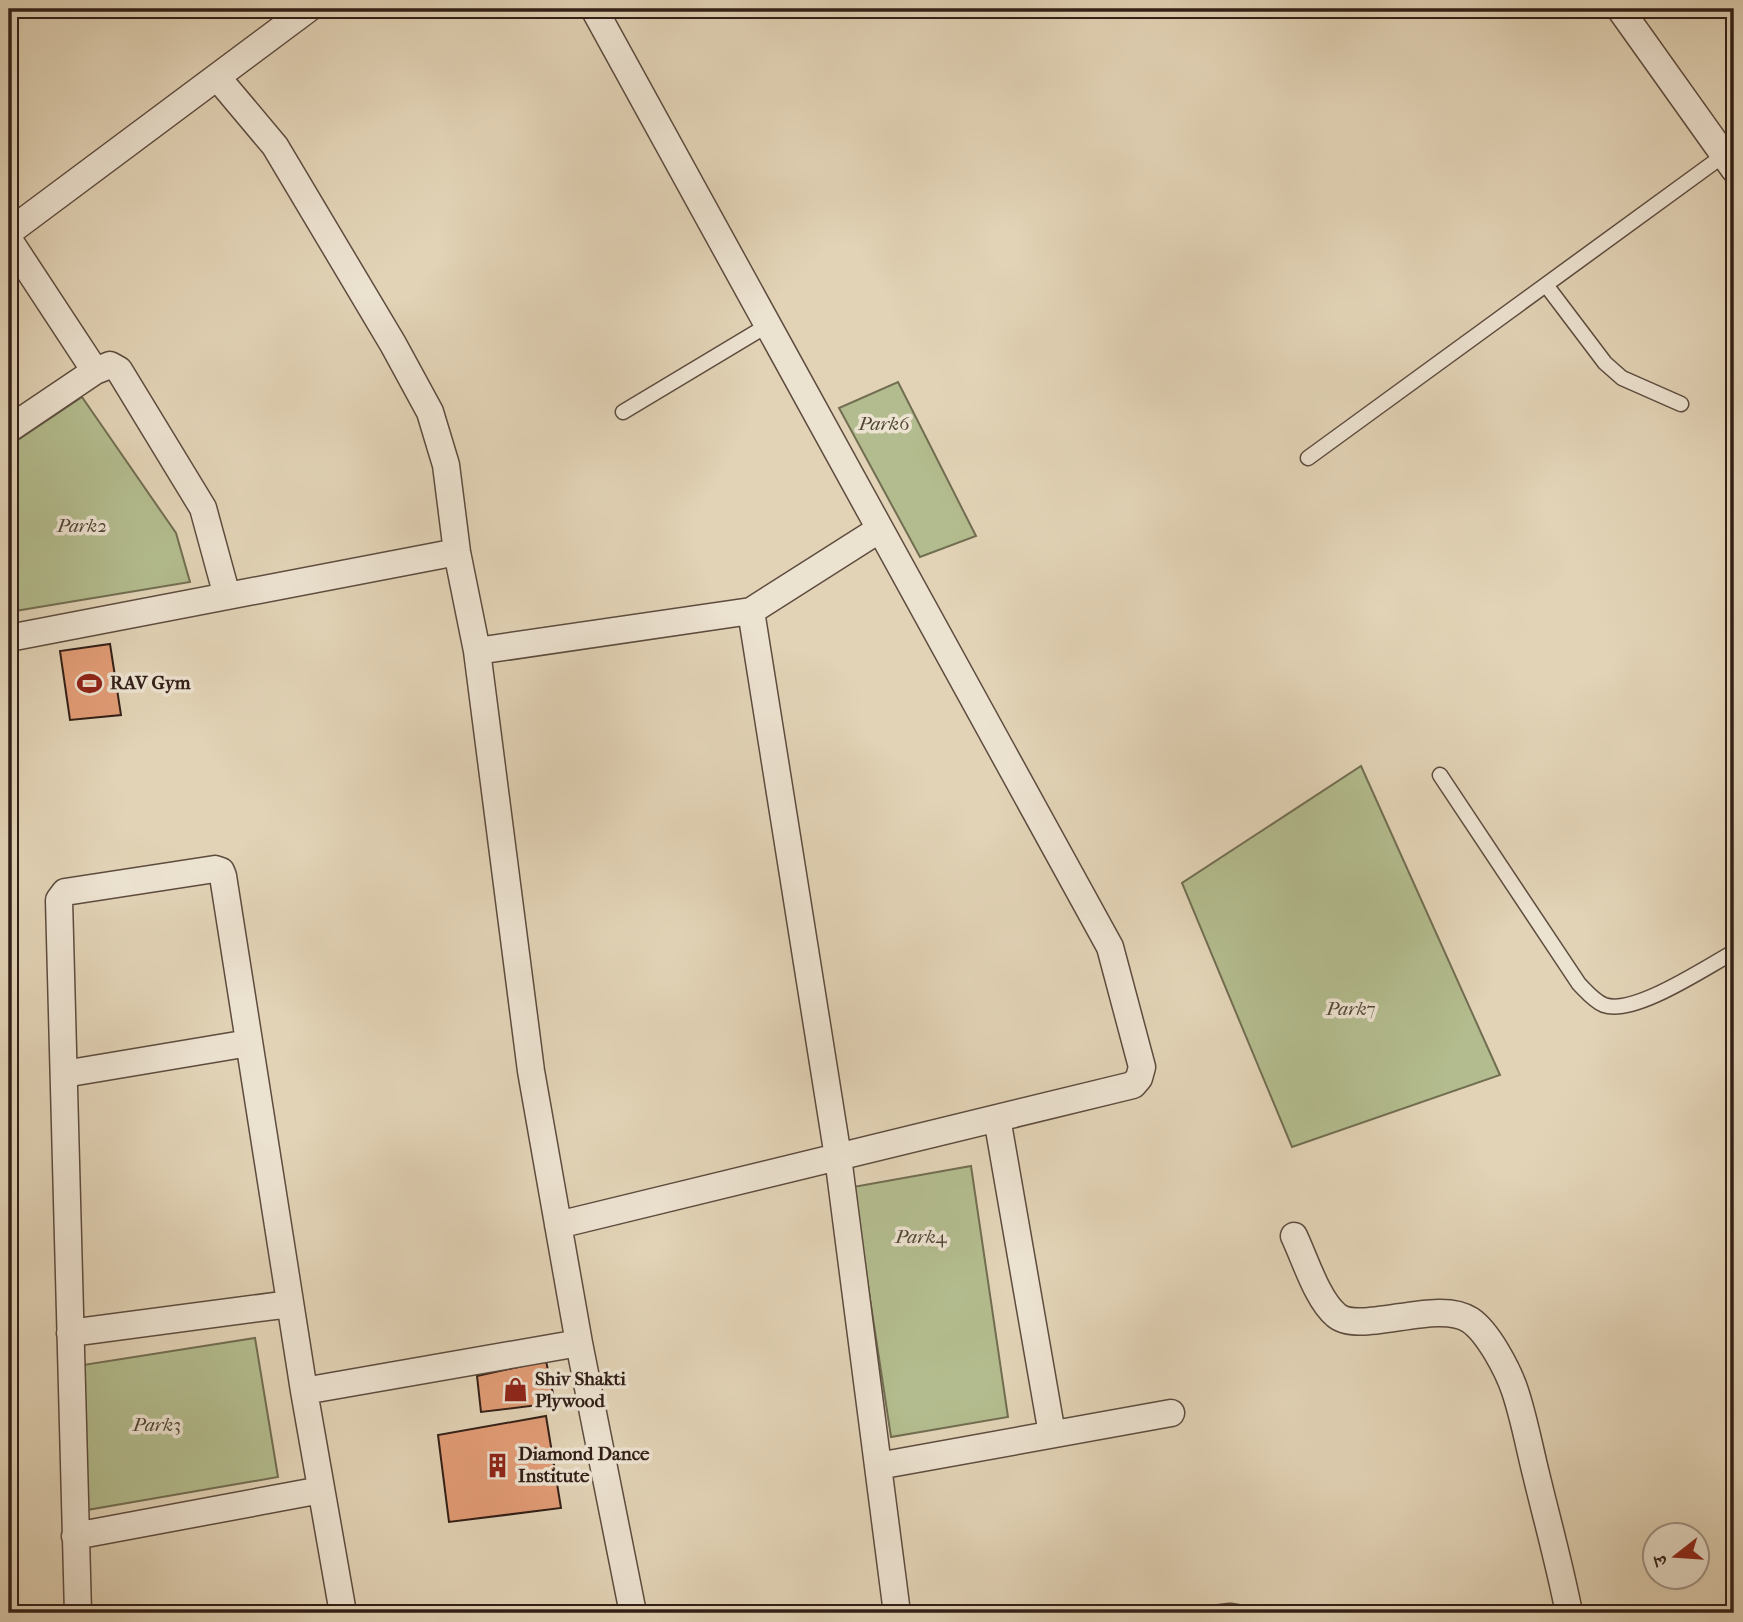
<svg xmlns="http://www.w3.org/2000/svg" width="1743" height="1622" font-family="'IM FELL French Canon','Noto Serif Devanagari',serif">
  <rect width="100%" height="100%" fill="#e2d3b6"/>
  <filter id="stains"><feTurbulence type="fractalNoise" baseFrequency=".00286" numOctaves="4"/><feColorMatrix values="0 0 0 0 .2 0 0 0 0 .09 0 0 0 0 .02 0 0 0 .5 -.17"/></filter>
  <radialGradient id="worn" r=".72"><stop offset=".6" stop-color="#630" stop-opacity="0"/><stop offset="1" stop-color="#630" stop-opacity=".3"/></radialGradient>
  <path fill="#b3bc8e" stroke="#726e52" stroke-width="2" d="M898 382 976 536 920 557 839 408Z
    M82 397 176 533 190 582 9 612V446Z
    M1361 766 1500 1075 1292 1147 1182 883Z
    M971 1166 1008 1417 891 1437 853 1187Z
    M255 1338 278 1477 87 1510 83 1365Z"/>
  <path fill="#e29c76" stroke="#321f17" stroke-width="2" d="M110 644 121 715 70 720 60 651Z
    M546 1361 555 1403 481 1412 477 1376Z
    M546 1416 561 1508 449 1522 438 1435Z"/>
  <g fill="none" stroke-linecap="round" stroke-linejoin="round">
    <defs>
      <path id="service" d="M1546 285 1605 363 1622 378 1681 404
        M623 412 768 325
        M1308 458 1724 155
        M1440 775 1579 984C1586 991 1594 1001 1604 1005 1634 1016 1706 967 1734 952
        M1213 1613 1230 1611 1242 1613"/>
      <path id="minor" d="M1620 9 1734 169
        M217 77 275 146 393 344 430 412 446 465 457 552 477 651 531 1071 579 1343 633 1613
        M9 232 308 9
        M9 240 95 371
        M9 429 95 371 110 365 119 370 203 508 227 596
        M751 611 838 1157 897 1613
        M9 638 457 552
        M477 651 751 611 880 529
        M64 1074 249 1043
        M997 1118 1052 1434
        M558 1225 1133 1085 1139 1078 1142 1067 1110 947 594 9
        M1294 1236C1305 1259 1317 1299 1336 1315 1359 1336 1438 1298 1470 1320 1488 1332 1508 1370 1515 1391 1524 1418 1529 1446 1536 1474 1547 1520 1560 1566 1569 1613
        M70 1333 290 1304
        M304 1391 579 1343
        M878 1466 1171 1413
        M75 1536 321 1490
        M78 1613 59 900 65 892 215 869 221 871 223 876 304 1391 343 1613"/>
    </defs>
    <use href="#service" stroke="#5e4c3f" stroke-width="17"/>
    <use href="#minor" stroke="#5e4c3f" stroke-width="29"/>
    <use href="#service" stroke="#ece2d0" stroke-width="14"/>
    <use href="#minor" stroke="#ece2d0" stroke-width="26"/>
  </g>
  <defs>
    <symbol id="stadium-bare" viewBox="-9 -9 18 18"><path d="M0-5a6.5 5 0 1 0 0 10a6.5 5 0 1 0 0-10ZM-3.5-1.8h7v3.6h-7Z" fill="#8f2418" stroke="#ece2d0" stroke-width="2.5" paint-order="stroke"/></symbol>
    <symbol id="shop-bare" viewBox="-9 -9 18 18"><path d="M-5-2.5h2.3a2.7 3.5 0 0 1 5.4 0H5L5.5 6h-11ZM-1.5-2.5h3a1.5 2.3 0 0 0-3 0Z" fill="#8f2418" stroke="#ece2d0" stroke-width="2.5" paint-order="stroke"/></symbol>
    <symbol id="building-bare" viewBox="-9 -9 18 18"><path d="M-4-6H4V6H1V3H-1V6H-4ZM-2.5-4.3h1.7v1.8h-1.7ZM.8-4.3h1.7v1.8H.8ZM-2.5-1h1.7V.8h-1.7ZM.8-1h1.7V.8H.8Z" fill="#8f2418" stroke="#ece2d0" stroke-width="2.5" paint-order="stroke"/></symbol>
  </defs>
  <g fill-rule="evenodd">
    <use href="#stadium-bare" x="72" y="666" width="35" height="35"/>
    <use href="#shop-bare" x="498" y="1372" width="35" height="35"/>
    <use href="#building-bare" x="480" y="1448" width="35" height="35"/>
  </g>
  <g text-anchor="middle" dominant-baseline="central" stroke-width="7" stroke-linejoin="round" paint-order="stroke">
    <g font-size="19" font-style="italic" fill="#524635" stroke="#ece2d0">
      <text x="884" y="424">Park6</text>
      <text x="82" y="526">Park2</text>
      <text x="1351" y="1009">Park7</text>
      <text x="921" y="1237">Park4</text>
      <text x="157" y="1425">Park3</text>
    </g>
    <g font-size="19" font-weight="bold" fill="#321f17" stroke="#ece2d0" text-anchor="start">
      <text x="110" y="683">RAV Gym</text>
      <text x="535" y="1379">Shiv Shakti<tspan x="535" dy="22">Plywood</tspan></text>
      <text x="518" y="1454">Diamond Dance<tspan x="518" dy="22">Institute</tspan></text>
    </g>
  </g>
  <rect width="1743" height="1622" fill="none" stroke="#e2d3b6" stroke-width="35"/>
  <rect x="10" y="10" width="1722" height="1601" fill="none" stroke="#321f17" stroke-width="3.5"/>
  <rect x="18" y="18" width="1708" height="1587" fill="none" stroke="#321f17" stroke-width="2"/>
  <g transform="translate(1676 1556) rotate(253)"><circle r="33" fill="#ece2d0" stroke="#a29486" stroke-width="2"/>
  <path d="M0-5L12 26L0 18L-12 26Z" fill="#8f2418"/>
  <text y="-10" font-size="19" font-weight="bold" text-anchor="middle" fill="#321f17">उ</text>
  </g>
  <rect width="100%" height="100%" filter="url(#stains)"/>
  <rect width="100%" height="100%" fill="url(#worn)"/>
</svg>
